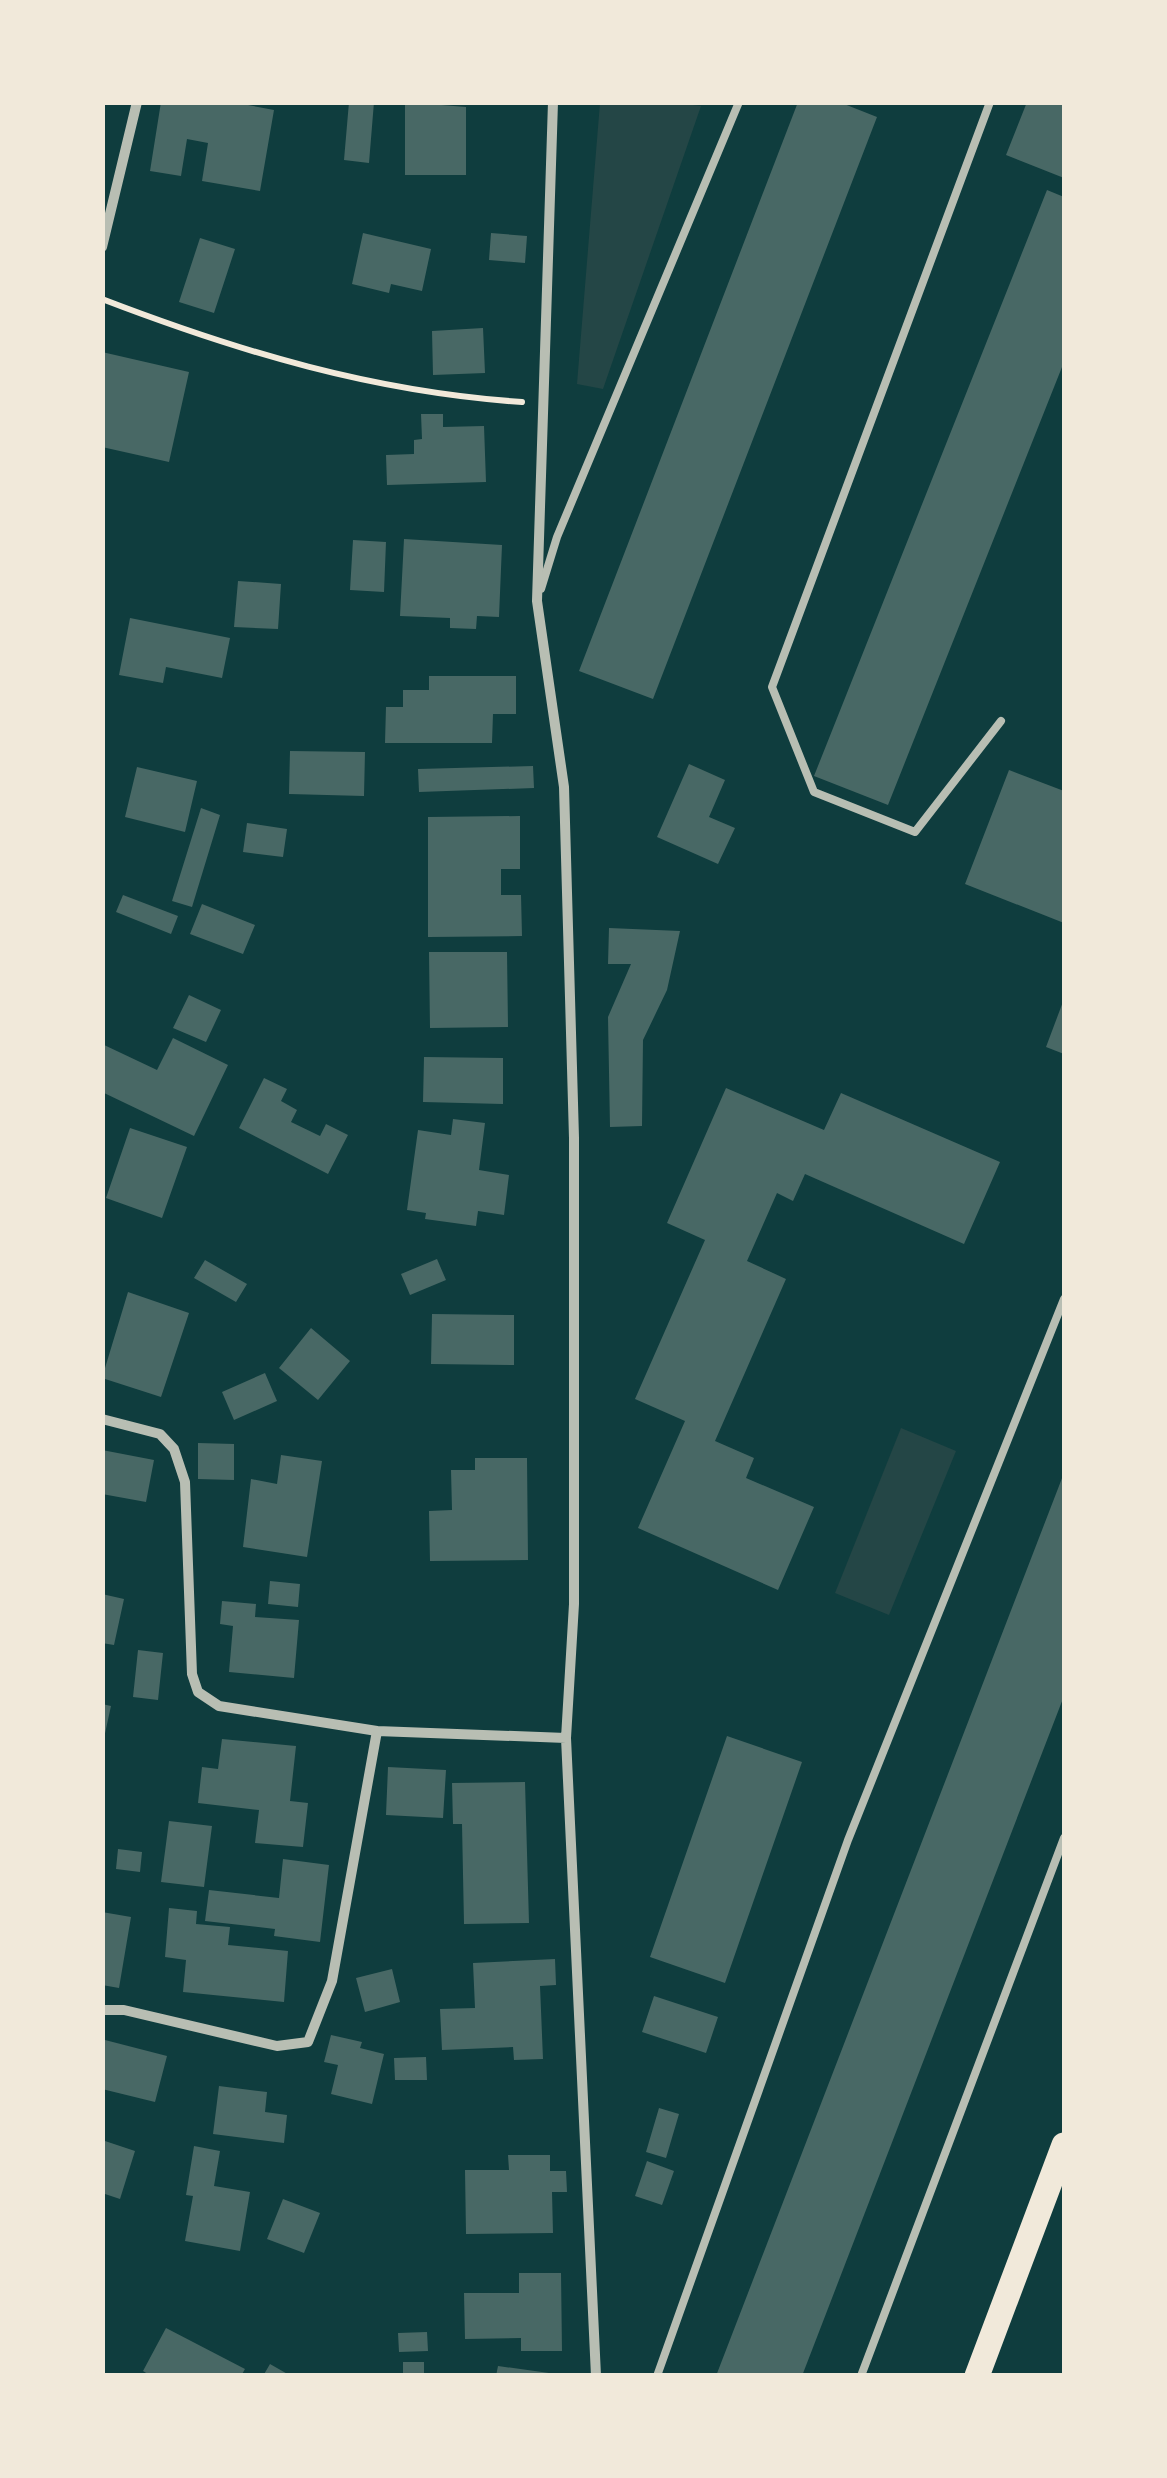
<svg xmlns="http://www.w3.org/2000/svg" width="1167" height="2478" font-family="'Golos Text',sans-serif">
  <rect width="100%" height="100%" fill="#0f3d3e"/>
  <path fill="#244646" d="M669 102 701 106 603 389 577 384 600 103Z
    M901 1428 956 1451 889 1615 835 1593Z"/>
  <path fill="#486865" d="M161 102H232L274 110 260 191 202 181 208 143 187 139 181 176 150 171Z
    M349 102H374L369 163 344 160Z
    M405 102 466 107V175H405Z
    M798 102H839L877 117 653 699 579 671Z
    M1027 102H1064V178L1006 155Z
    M1047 190 1064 197V362L888 805 814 776Z
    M363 233 431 249 422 291 391 284 389 293 352 284Z
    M491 233 527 236 525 263 489 260Z
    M200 238 235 249 214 313 179 302Z
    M483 328 485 373 433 375 432 331Z
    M102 352 189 372 169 462 102 447Z
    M421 414H443V427L484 426 486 482 387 485 386 455 414 454V440L422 439Z
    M404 539 502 545 499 617 477 616 476 629 450 628V618L400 616Z
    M353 540 386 542 384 592 350 590Z
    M238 581 281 584 278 629 234 627Z
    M130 618 230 638 222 678 166 667 163 683 119 675Z
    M429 676H516V714H493L492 743H385L386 707H403V690H429Z
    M290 751 365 752 364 796 289 794Z
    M689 764 725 780 709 817 735 828 718 864 657 837Z
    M533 766 534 788 419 792 418 769Z
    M137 767 197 781 185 832 125 817Z
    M1009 770 1064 791V923L965 884Z
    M201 808 220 815 192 907 172 901Z
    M520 816V869H501V895H521L522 936 428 937V817Z
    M247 823 287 829 283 857 243 852Z
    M123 895 178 916 171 934 116 912Z
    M202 904 255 925 243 954 190 934Z
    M609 928 680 931 667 990 643 1040 642 1126 610 1127 608 1017 631 964H608Z
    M429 952H507L508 1027 430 1028Z
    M189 995 221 1010 206 1042 173 1028Z
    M1064 999V1054L1046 1047Z
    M173 1038 228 1065 194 1136 102 1092V1044L157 1070Z
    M424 1057 503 1058V1104L423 1102Z
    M264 1078 287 1089 281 1101 297 1110 291 1122 320 1136 326 1124 348 1135 328 1174 239 1128Z
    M726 1088 824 1130 841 1093 1000 1162 964 1244 805 1174 793 1201 777 1193 747 1261 786 1279 715 1441 754 1458 746 1478 814 1507 778 1590 638 1528 685 1421 635 1399 705 1240 667 1223Z
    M453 1119 485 1123 479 1170 509 1175 504 1215 478 1211 476 1226 425 1219 426 1213 407 1210 418 1130 451 1135Z
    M130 1128 187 1147 162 1218 106 1198Z
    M437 1259 446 1280 410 1295 401 1274Z
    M205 1260 247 1284 236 1302 194 1278Z
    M128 1292 189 1313 161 1397 102 1378Z
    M432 1314 514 1315V1365L431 1364Z
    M311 1328 350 1361 318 1400 279 1368Z
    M265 1373 277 1401 234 1420 222 1392Z
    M198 1443 234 1444V1480L198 1479Z
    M102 1450 154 1460 146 1502 102 1494Z
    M281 1455 322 1461 307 1557 243 1547 251 1479 277 1484Z
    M475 1458H527L528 1560 430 1561 429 1511 452 1510 451 1470H475Z
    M1064 1473V1696L802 2376H716Z
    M270 1581 300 1584 298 1607 268 1604Z
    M102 1594 124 1599 114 1645 102 1643Z
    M222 1601 256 1604 255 1617 299 1620 294 1678 229 1672 233 1626 220 1624Z
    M138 1650 163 1653 158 1700 133 1697Z
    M102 1704 111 1706 104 1738H102Z
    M727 1736 802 1762 725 1983 650 1957Z
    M222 1739 296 1746 290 1801 308 1803 303 1847 255 1843 259 1810 198 1803 202 1767 218 1769Z
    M388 1767 446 1770 443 1818 386 1815Z
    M525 1782 529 1923 464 1924 462 1824H453L452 1783Z
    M169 1821 212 1826 204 1887 161 1882Z
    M118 1849 142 1852 140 1872 116 1869Z
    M283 1859 329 1865 320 1942 274 1936 275 1929 205 1921 209 1890 279 1898Z
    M169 1908 197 1911 196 1924 230 1927 228 1945 288 1951 284 2002 183 1992 186 1960 165 1957Z
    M102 1912 131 1917 119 1988 102 1985Z
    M555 1959 556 1985 540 1986 543 2059 514 2060 513 2047 442 2050 440 2009 475 2008 473 1963Z
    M392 1969 400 2002 365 2012 356 1978Z
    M654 1996 718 2017 706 2053 642 2032Z
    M331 2035 362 2042 360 2048 384 2054 372 2104 331 2094 338 2065 324 2062Z
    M105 2040 167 2056 155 2102 102 2089Z
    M426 2057 427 2080H395L394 2058Z
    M219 2086 267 2092 265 2112 287 2115 284 2143 213 2134Z
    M659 2108 679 2114 666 2158 646 2152Z
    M102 2140 135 2151 120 2199 102 2193Z
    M194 2146 220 2151 214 2186 250 2192 240 2251 185 2241 193 2196 186 2195Z
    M508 2155H550V2171H566L567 2192H552L553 2233 466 2234 465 2170H509Z
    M647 2161 674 2171 662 2205 635 2196Z
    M283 2199 320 2213 304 2253 267 2239Z
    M519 2273H561L562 2351H521V2338L465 2339 464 2293H519Z
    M166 2328 245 2369 241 2376H151L143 2371Z
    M427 2332 428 2351 399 2352 398 2333Z
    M403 2362H424V2376L403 2375Z
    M270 2364 291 2376H263Z
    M498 2366 549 2373V2376H496Z"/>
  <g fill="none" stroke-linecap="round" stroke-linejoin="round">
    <path stroke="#f1e9da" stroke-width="6" d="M102 299C240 352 374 392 522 402"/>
    <path stroke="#b8beb3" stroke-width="8" d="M990 102 772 687 814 792 915 832 1001 721
      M541 589 557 537 739 102
      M657 2376 848 1840 1064 1299
      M861 2376 1064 1838"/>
    <path stroke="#b8beb3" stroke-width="10" d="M553 102 537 601 564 787 574 1138V1604L566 1738 596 2376
      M102 247 137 102
      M102 1419 160 1434 174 1449 185 1482 192 1674 198 1692 219 1706 377 1731 566 1738
      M102 2010H124L277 2046 308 2042 332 1981 377 1731"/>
    <path stroke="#f1e9da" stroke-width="25" d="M977 2376 1064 2145"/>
  </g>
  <rect width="1167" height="2478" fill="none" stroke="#f1e9da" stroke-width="210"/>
</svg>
